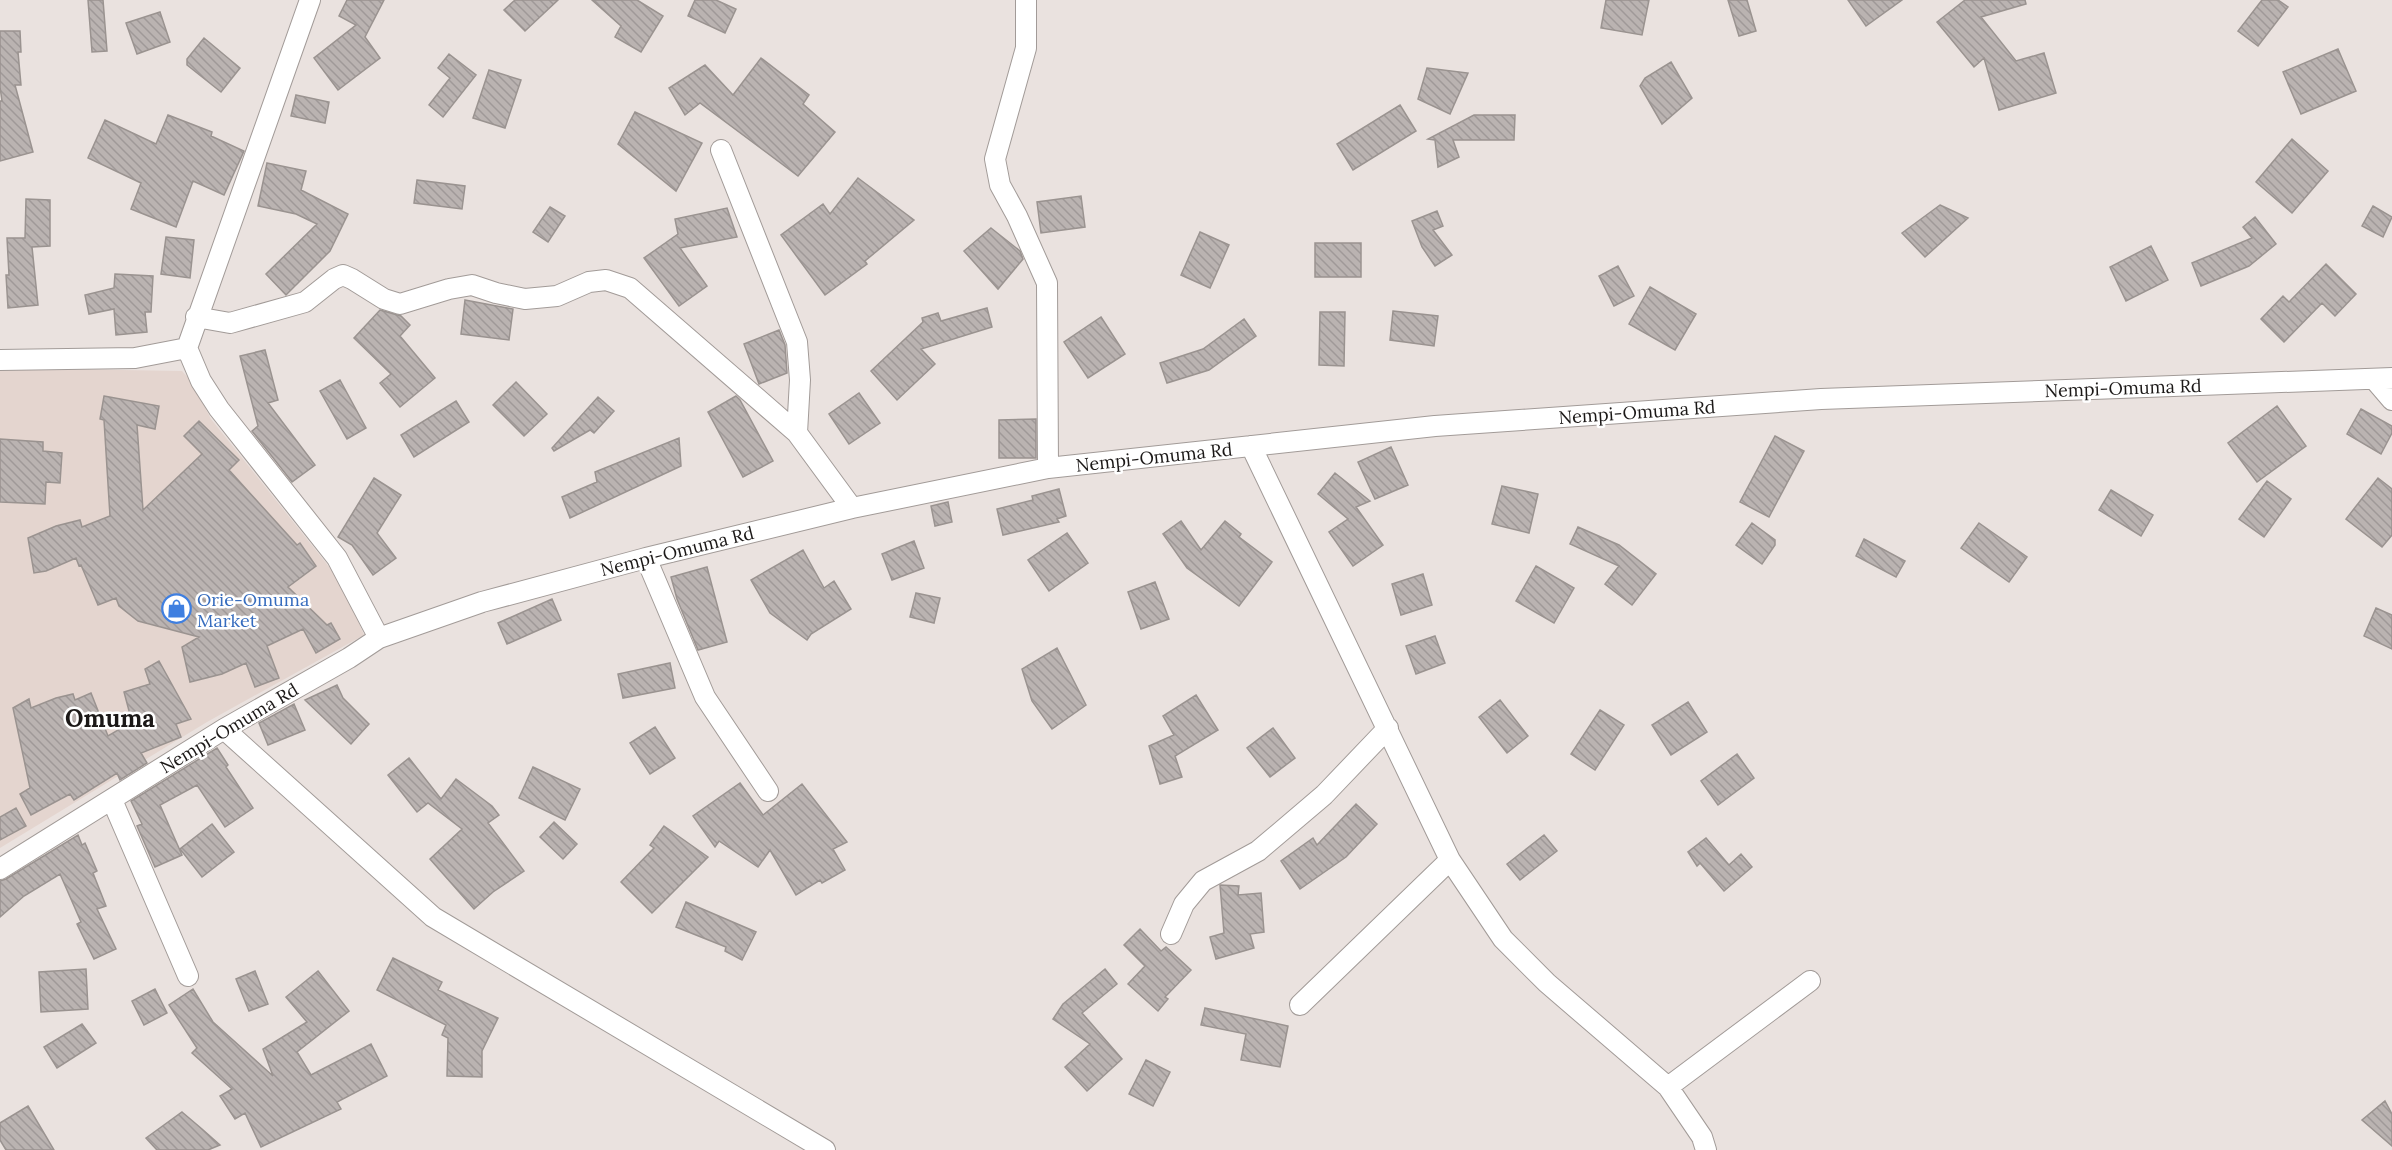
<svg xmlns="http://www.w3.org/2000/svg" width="2392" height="1150" font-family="Lora,serif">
  <defs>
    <pattern id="building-back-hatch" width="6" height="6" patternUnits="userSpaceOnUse" patternTransform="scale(1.5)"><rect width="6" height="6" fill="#bab3b1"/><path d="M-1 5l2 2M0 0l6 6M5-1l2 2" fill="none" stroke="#9f9998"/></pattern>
  </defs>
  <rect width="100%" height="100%" fill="#eae2df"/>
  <path fill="#e4d5cf" d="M0 368 182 371 191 381 211 419 342 583 364 635 207 722 0 848Z"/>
  <path fill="url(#building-back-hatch)" stroke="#9a9390" stroke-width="1.5" d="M88 0H103L107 51 92 52Z
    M347 0H384L365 37 380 58 338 90 314 58 356 25 339 16Z
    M515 0H558L525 31 504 10Z
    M592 0H637L663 16 641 52 615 37 621 26Z
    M695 0H716L736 9 725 33 688 16Z
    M1606 0H1649L1642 35 1601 28Z
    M1728 0H1747L1756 31 1739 36Z
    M1848 0H1902L1866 26Z
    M1965 0H2025L2026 4 1981 17 2016 61 2044 53 2056 93 1999 110 1984 58 1974 67 1937 22Z
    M2262 0H2278L2288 7 2258 46 2238 31Z
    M160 12 170 42 137 54 126 23Z
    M0 31H20L21 52H18L21 85H15L33 152 0 161V101H2L0 87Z
    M204 38 240 68 221 92 187 65V59Z
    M2338 49 2356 91 2301 114 2283 72Z
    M449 54 476 75 443 117 429 105 450 78 438 68Z
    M761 58 809 95 803 104 835 132 798 176 700 103 685 115 669 88 705 65 733 95Z
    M1671 62 1692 98 1662 124 1640 86 1645 78Z
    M1427 68 1468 73 1450 114 1418 99Z
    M489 70 521 80 505 128 473 118Z
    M296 95 329 102 325 123 291 116Z
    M1400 105 1416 131 1353 170 1337 144Z
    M635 112 702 143 676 191 618 144Z
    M168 115 212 132 211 136 244 151 224 195 193 181 176 227 131 209 141 183 88 158 105 120 156 144Z
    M1474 115H1515L1514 140H1453L1459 157 1438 167 1435 140 1428 139Z
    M2292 139 2328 171 2292 213 2256 182Z
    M267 163 306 171 301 190 348 214 330 251 286 295 266 274 317 224 296 214 258 206Z
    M858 178 914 220 865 261 867 264 825 295 781 235 823 204 830 214Z
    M417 180 465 186 462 209 414 203Z
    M1081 196 1085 227 1041 233 1037 202Z
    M26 199 50 200V246L32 247 38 305 8 308 6 275H9L7 238H25Z
    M1940 205 1968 218 1925 257 1902 233Z
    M2373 206 2392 217 2383 237 2362 226Z
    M550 207 565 216 548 242 533 232Z
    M727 208 737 237 680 248 707 286 679 306 644 258 678 234 675 219Z
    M1437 211 1443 226 1433 230 1452 255 1435 266 1422 247 1412 221Z
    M2255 217 2276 244 2249 266 2201 286 2192 263 2252 238 2243 227Z
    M991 228 1020 251 1023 259 998 289 964 251Z
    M1200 232 1229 245 1210 288 1181 275Z
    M166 237 194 240 190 278 161 274Z
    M1315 243H1361V277H1315Z
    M2151 246 2168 280 2126 301 2110 267Z
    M2326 264 2356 294 2335 316 2322 303 2284 342 2261 319 2283 296 2289 302Z
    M1618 266 1634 296 1614 306 1599 276Z
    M115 274 153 276 151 312H145L147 332 116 335 114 309 89 314 85 295 114 288Z
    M1650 287 1696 314 1675 350 1629 324Z
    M465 300 513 309 509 340 461 334Z
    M987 308 992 327 921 349 935 364 897 400 871 371 923 322 922 318 938 313 941 321Z
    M380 310 401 316 410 325 400 336 435 378 400 407 380 383 391 374 354 338Z
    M1393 311 1438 316 1434 346 1390 340Z
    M1320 312H1345L1344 366 1319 365Z
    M1101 317 1125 354 1088 378 1064 342Z
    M1244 319 1256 336 1209 370 1167 383 1160 363 1203 349Z
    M779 330 785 345 787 373 759 384 744 344Z
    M265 350 278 400 268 403 315 465 292 482 252 431 258 426 240 356Z
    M340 380 366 428 347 439 320 391Z
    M516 382 547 414 524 436 493 405Z
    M859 393 880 423 849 444 829 414Z
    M104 396 159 406 155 429 137 425 143 510 202 454 184 436 199 421 239 460 229 470 297 545 300 543 316 566 288 587 327 625 331 623 340 639 316 653 303 629 267 646 279 678 255 687 246 663 222 674 190 682 182 647 199 637 138 621 119 606 116 598 98 605 81 565 79 566 76 558 46 571 34 573 28 538 56 526 80 520 82 527 110 516 104 420 100 419Z
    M736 396 740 400 773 461 743 477 708 412Z
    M598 397 614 411 594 433 590 430 554 451 552 448Z
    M456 401 469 422 414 457 401 435Z
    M2277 406 2306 446 2257 482 2228 443Z
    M2361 409 2392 426V433L2381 454 2347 434Z
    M1036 419V458H999V420Z
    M1775 436 1804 451 1769 517 1740 502Z
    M679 438 681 466 570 518 562 497 597 482 595 472Z
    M0 439 43 442V451L62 453 60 483 46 482 45 504 0 502Z
    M1391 447 1408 485 1375 499 1358 462Z
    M1335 473 1370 501 1356 507 1383 545 1353 566 1329 532 1348 519 1318 494Z
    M374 478 401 495 377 533 396 558 373 575 352 545 338 537Z
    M2378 478 2392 489V535L2382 547 2346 519Z
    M2267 481 2291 499 2264 537 2239 519Z
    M1502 486 1538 494 1529 533 1492 524Z
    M1059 489 1066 516 1057 519 1059 522 1003 535 997 509 1033 500 1032 496Z
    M2111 490 2153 515 2141 536 2099 510Z
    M948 502 952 522 935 526 931 506Z
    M1181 521 1201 550 1225 521 1241 534 1239 537 1272 562 1239 606 1187 568 1163 534Z
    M1752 523 1775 540V545L1762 564 1736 545Z
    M1979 523 2027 557 2009 582 1961 548Z
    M1578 527 1619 545 1656 574 1632 605 1605 584 1619 566 1570 544Z
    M1067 533 1088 563 1049 591 1028 560Z
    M1864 539 1905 561 1896 577 1856 556Z
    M914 541 924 568 892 580 882 554Z
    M803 550 824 588 834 581 851 609 811 634 807 640 770 613 751 580Z
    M1536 566 1574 588 1554 623 1516 601Z
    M707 567 727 642 698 650 677 599 671 577Z
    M1423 574 1432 605 1401 615 1392 584Z
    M1155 582 1169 619 1141 629 1128 592Z
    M916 593 940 598 934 623 910 617Z
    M552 599 561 620 507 644 498 623Z
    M2376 608 2392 615V649L2364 636Z
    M1435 636 1445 663 1416 674 1406 646Z
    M1057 648 1086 705 1052 729 1032 701 1022 669Z
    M159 661 191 719 176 724 181 737 141 753 147 763 120 780 117 773 74 800 70 794 31 815 20 794 30 788 13 708 29 699 31 708 56 698 73 694 75 700 91 693 108 736 132 722 124 692 150 684 145 669Z
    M670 663 675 688 623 698 618 674Z
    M337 685 343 698 369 724 351 744 305 700Z
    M1196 695 1218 730 1175 756 1182 777 1160 784 1149 746 1174 735 1163 716Z
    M1500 700 1528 736 1507 753 1479 717Z
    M1688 702 1707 732 1671 755 1652 725Z
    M294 704 305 730 268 745 259 723Z
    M1600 710 1624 725 1595 770 1571 754Z
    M655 727 675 758 650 774 630 743Z
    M1273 728 1295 758 1270 777 1247 748Z
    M217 748 228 765 226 767 253 808 225 827 197 785 160 805 182 855 155 867 137 826 142 824 131 801Z
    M1737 754 1754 778 1718 805 1701 781Z
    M409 758 441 799 456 779 492 806 499 815 488 823 524 871 493 892 474 909 430 859 462 829 428 803 417 812 388 775Z
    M533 767 580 789 565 820 519 798Z
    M740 783 763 815 802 784 847 842 833 849 845 870 822 883 820 880 796 895 770 850 758 867 719 841 715 847 693 816Z
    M1356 804 1377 824 1346 857 1300 889 1281 861 1313 838 1317 845Z
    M16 808 26 826 0 840V817Z
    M554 822 577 844 563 859 540 837Z
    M212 824 234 852 202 877 180 849Z
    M664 826 708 857 652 913 621 882 654 848 650 845Z
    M78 835 82 845 85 843 97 871 93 873 106 906 97 909 116 949 94 959 77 924 81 922 60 874 24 896 0 917V881L6 879Z
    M1544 835 1557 851 1520 880 1507 864Z
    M1706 838 1729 865 1741 854 1752 867 1724 891 1700 863 1697 866 1688 852Z
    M1220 885 1239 886 1238 895 1261 893 1264 932 1250 934 1254 948 1216 959 1210 937 1224 933Z
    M686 902 756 932 742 960 725 951 726 947 676 927Z
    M1140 929 1161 951 1166 947 1191 970 1165 997 1168 999 1158 1011 1128 984 1145 966 1124 945Z
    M393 958 442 982 438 990 498 1018 482 1051V1077L447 1076 448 1038 442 1035 446 1025 377 990Z
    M86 969 88 1009 41 1012 39 972Z
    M1105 969 1117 984 1082 1013 1122 1059 1087 1091 1065 1067 1090 1044 1053 1019 1063 1004Z
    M255 971 268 1004 249 1011 236 979Z
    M318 971 349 1011 297 1052 311 1075 371 1044 387 1076 337 1102 341 1109 261 1147 245 1113 235 1119 220 1096 232 1089 192 1053 197 1048 169 1005 193 989 213 1022 273 1076 263 1049 307 1022 286 997Z
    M155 989 167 1013 144 1025 132 1001Z
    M1205 1008 1288 1026 1280 1067 1241 1060 1246 1034 1201 1025Z
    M82 1024 96 1043 57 1068 44 1047Z
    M1146 1060 1170 1072 1153 1106 1129 1094Z
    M2385 1101 2392 1114V1146L2362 1120Z
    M28 1106 54 1150H6L0 1140V1123Z
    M182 1112 202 1129 220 1145 208 1150H157L146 1138Z"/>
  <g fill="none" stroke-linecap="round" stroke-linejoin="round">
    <defs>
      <path id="minor" d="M310 0 187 348 201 381 219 409 337 558 379 638
        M1026 0V48L995 159 1000 185 1017 216 1047 283 1048 468
        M721 150 797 342 800 380 797 433
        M196 317 230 323 305 302 334 279 343 275 352 279 384 299 400 304 449 289 472 285 496 293 525 299 557 296 589 282 606 280 630 288 797 433 852 508
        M0 360 135 358 187 348
        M2374 379 2392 400
        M1251 446 1450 860 1503 939 1547 983 1668 1087 1702 1137 1706 1150
        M646 558 705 697 768 791
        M224 729 433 917 825 1150
        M112 800 188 976
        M0 869 224 729 349 658 379 638 482 602 646 558 852 508 1048 468 1435 426 1821 399 2392 378
        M1171 934 1184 904 1203 881 1258 851 1324 795 1388 728
        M1300 1005 1450 860
        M1668 1087 1810 981"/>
    </defs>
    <use href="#minor" stroke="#a29b98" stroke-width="22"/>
    <use href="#minor" stroke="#fff" stroke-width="20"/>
  </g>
  <defs>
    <symbol id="shop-ring" viewBox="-11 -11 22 22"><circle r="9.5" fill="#fff" stroke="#3f7fe0" stroke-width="1.5"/><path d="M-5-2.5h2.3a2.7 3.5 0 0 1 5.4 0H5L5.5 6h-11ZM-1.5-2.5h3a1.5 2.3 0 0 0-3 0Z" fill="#3f7fe0"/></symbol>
  </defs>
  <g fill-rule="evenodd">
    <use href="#shop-ring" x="160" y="592" width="33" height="33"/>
  </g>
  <g text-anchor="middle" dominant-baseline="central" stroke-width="5" stroke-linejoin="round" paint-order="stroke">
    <g font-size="18" fill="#1b1817" stroke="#fff">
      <text transform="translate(2123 388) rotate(-2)">Nempi-Omuma Rd</text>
      <text transform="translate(1637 412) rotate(-4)">Nempi-Omuma Rd</text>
      <text transform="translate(1154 457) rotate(-6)">Nempi-Omuma Rd</text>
      <text transform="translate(677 551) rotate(-14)">Nempi-Omuma Rd</text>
      <text transform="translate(229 728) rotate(-31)">Nempi-Omuma Rd</text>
    </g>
    <g font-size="18" fill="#366cbe" stroke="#fff" text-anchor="start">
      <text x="197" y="599">Orie-Omuma<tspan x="197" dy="21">Market</tspan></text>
    </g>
    <g font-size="24" font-weight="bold" fill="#1b1817" stroke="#fff">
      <text x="110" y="718">Omuma</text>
    </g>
  </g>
</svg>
